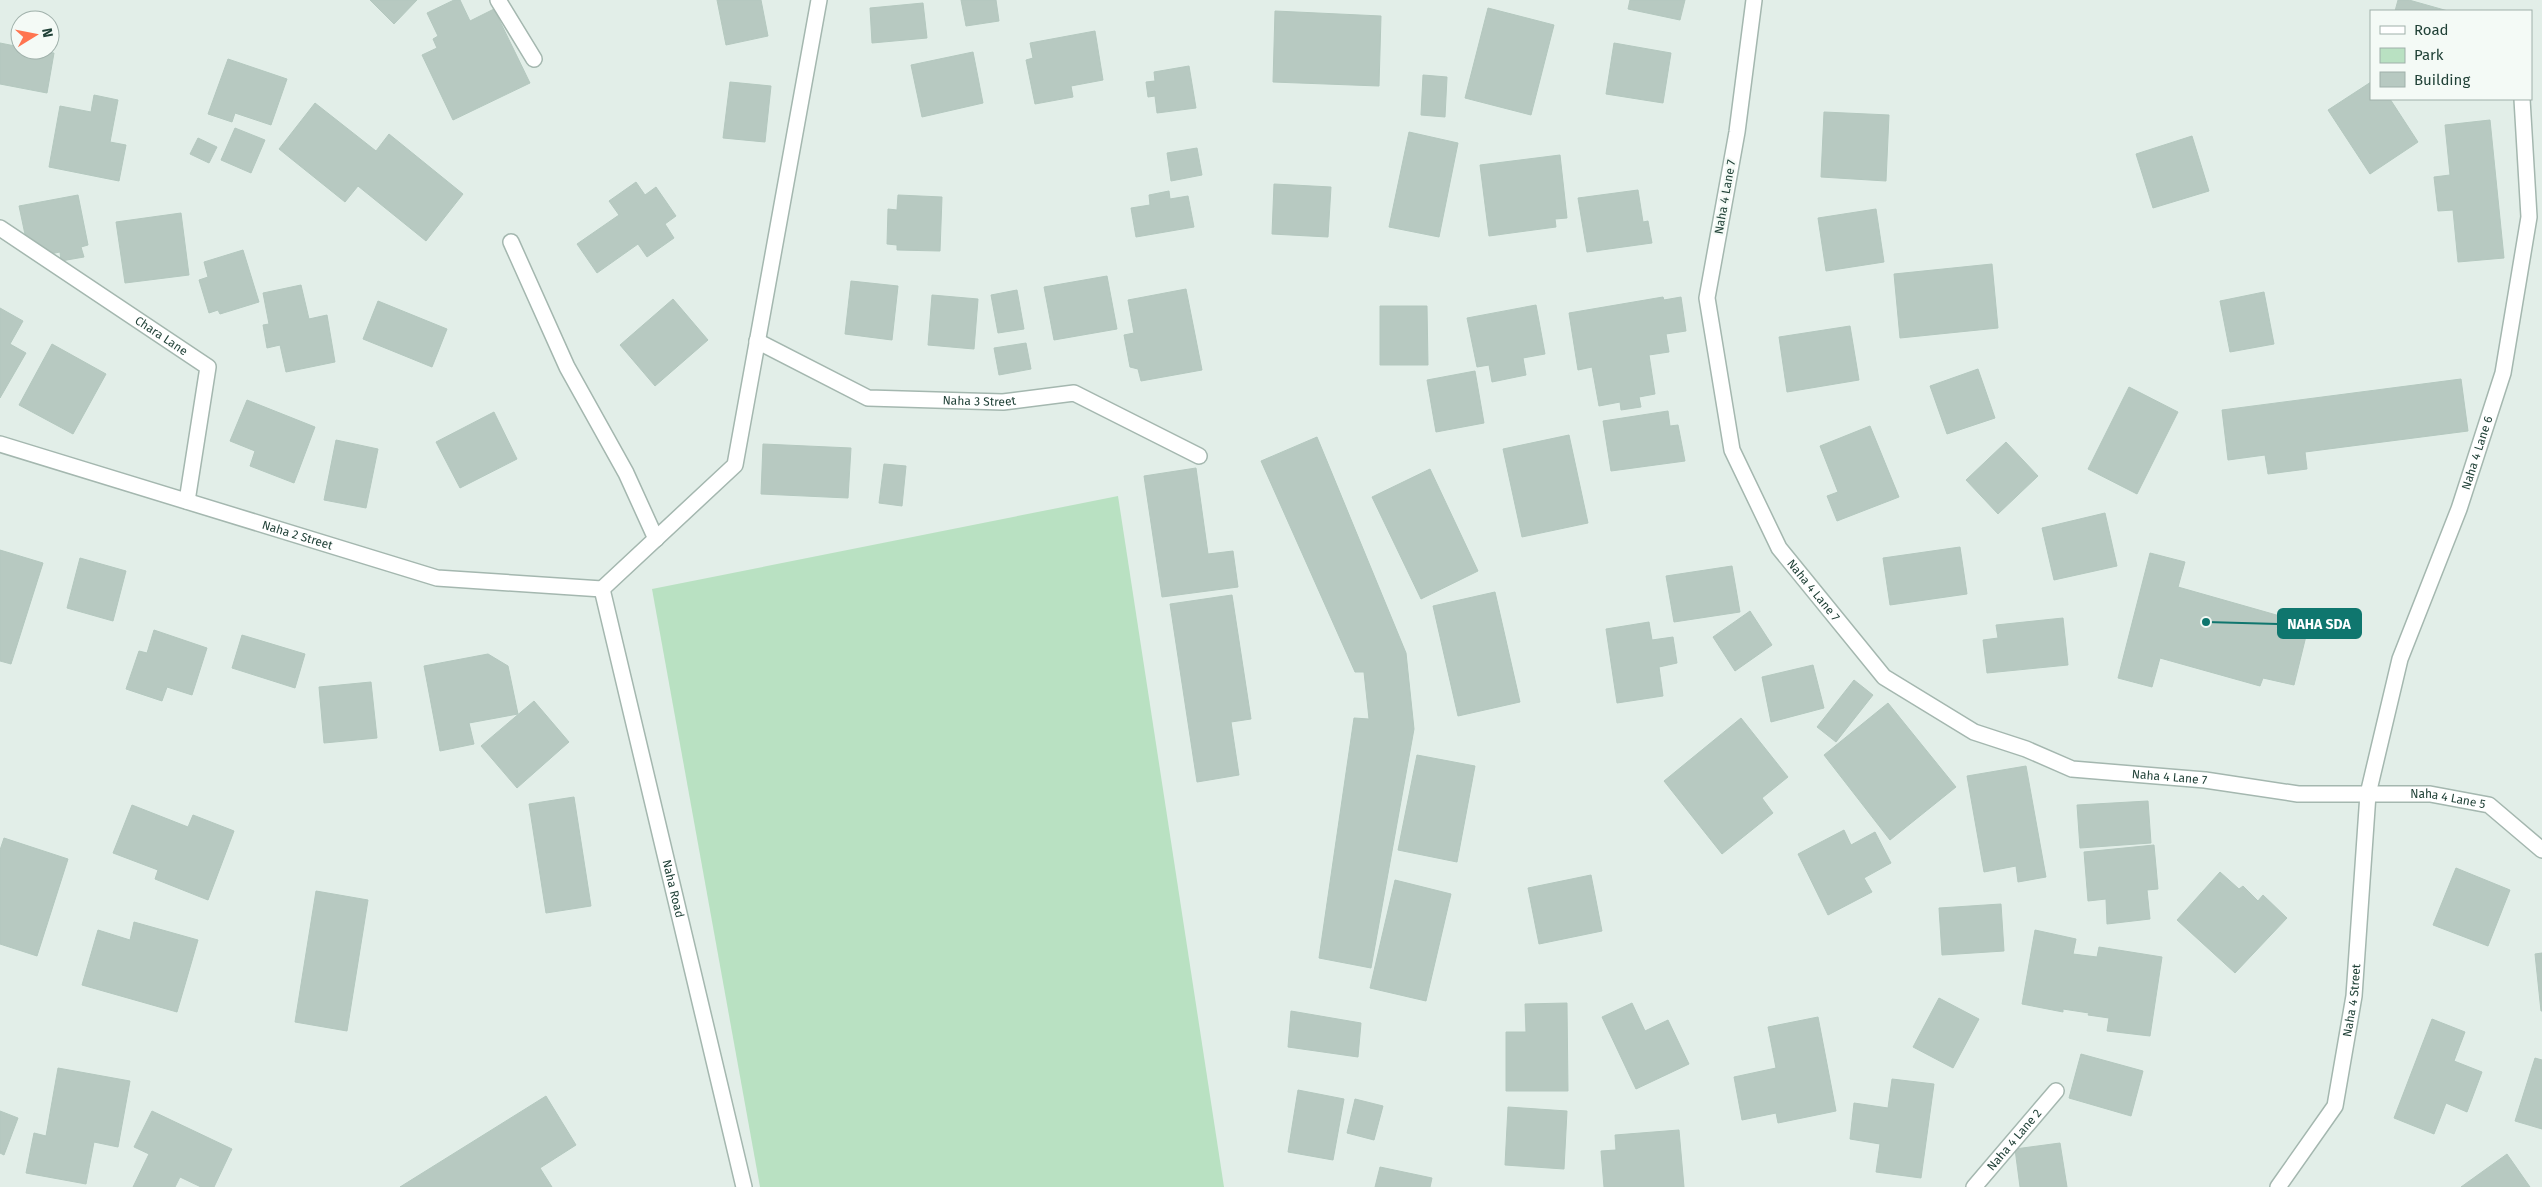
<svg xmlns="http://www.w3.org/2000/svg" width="2542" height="1187" font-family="'Fira Sans',sans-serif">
  <rect width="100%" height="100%" fill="#e2eee8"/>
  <path fill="#b9e1c2" d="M1118 496 1224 1187H760L652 589Z"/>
  <path fill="#b7c9c1" stroke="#b4c8bf" d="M370 0H417L394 24Z
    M454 0H460L470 21 494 9 530 83 453 120 422 55 437 48 433 39 438 36 427 13Z
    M717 0H761L768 36 726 45Z
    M961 0H996L999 21 966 26Z
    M1630 0H1685L1680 20 1628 9Z
    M2398 0H2409L2448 11H2395Z
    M923 3 927 38 872 43 870 8Z
    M1488 8 1554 25 1531 115 1465 98Z
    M1275 11 1381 16 1379 86 1273 82Z
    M1095 31 1103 80 1071 86 1073 97 1035 104 1026 60 1033 58 1030 43Z
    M0 43 20 47V50L54 53 47 93 0 84Z
    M1614 43 1671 53 1663 103 1606 94Z
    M973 52 983 103 922 117 911 65Z
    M228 59 287 79 271 125 235 113 232 122 208 114Z
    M1189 66 1196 108 1157 113 1155 96 1148 97 1146 82 1155 81 1154 72Z
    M1423 75 1447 77 1445 117 1421 115Z
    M730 82 771 86 765 142 723 138Z
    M2371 82V99H2390L2418 142 2370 174 2328 110Z
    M94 95 118 100 110 142 126 145 119 181 49 167 60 106 91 112Z
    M315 103 376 151 389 134 463 194 426 241 358 186 345 202 279 149Z
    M1824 112 1889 115 1886 181 1821 177Z
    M2490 120 2504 258 2458 262 2453 210 2438 211 2434 177 2450 175 2445 125Z
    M235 128 265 140 251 173 221 160Z
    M1409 132 1458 143 1439 237 1389 227Z
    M2192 136 2209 191 2153 208 2136 154Z
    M198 138 217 147 209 163 190 154Z
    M1197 148 1202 175 1171 181 1167 153Z
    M1560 155 1567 218 1555 219 1556 227 1489 236 1480 165Z
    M636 182 645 195 656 187 676 216 665 224 674 238 647 257 638 244 597 273 577 244 619 215 609 201Z
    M1274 184 1331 187 1328 237 1272 234Z
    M1638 190 1643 222 1648 221 1652 243 1587 252 1578 198Z
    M1169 191 1170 199 1188 196 1194 227 1136 237 1131 208 1150 205 1149 195Z
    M78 195 88 245 81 247 84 257 61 261 60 252 30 258 19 206Z
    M898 195 942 197 940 251 897 250V245L887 244 888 209 897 210Z
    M1876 209 1884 262 1826 271 1818 218Z
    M181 213 189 275 125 283 116 222Z
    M243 250 259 302 220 314 218 310 209 313 199 280 208 277 204 262Z
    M1992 264 1998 328 1900 338 1894 274Z
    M1107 276 1117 329 1054 340 1044 287Z
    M851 281 898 286 892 340 845 334Z
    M301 285 309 319 327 315 335 362 286 372 280 345 267 348 263 325 269 324 263 293Z
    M1186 289 1202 370 1141 381 1138 369 1130 367 1124 335 1134 333 1128 300Z
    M1017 290 1024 329 998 333 991 295Z
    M2264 292 2274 344 2230 352 2220 301Z
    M932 295 978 299 974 349 928 345Z
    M1663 297 1664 300 1681 297 1686 331 1666 334 1669 352 1649 355 1655 394 1639 397 1641 407 1621 410 1620 402 1599 406 1592 367 1578 370 1569 313Z
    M673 299 708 340 655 386 620 345Z
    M378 301 447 329 432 367 363 339Z
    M1536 305 1545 354 1523 358 1526 375 1492 382 1489 365 1477 367 1467 318Z
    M1380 306H1427L1428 365H1380Z
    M0 308 23 321 10 344 26 353 0 398Z
    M1850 326 1859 380 1787 392 1779 337Z
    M1026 343 1031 369 999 375 994 348Z
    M52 344 106 374 73 434 19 405Z
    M1978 369 1995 418 1947 434 1930 386Z
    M1475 371 1484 423 1436 432 1427 380Z
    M2461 379 2468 431 2305 452 2307 469 2268 474 2265 455 2228 460 2222 410Z
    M2129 387 2178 412 2137 494 2088 469Z
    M247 400 315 427 294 483 250 466 255 451 230 441Z
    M1668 411 1670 426 1678 425 1685 461 1611 471 1603 421Z
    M494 412 517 459 460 488 436 442Z
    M1870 426 1899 497 1837 521 1827 496 1838 492 1820 446Z
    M1569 435 1588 523 1522 537 1503 449Z
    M1317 437 1406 653 1414 729 1371 968 1319 958 1354 718 1369 719 1364 672H1355L1261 461Z
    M336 440 378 449 366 508 324 500Z
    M2006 442 2038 476 1998 514 1966 480Z
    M763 444 851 448 848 498 761 494Z
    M884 464 906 466 902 506 879 503Z
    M1196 468 1208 554 1233 551 1238 587 1162 597 1144 476Z
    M1430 469 1478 571 1421 599 1372 497Z
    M2105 513 2117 566 2054 580 2042 528Z
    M1960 547 1967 594 1890 605 1883 558Z
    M0 550 43 563 11 664 0 661Z
    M2150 553 2185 562 2178 587 2280 616 2276 629 2306 636 2294 685 2263 678 2260 686 2160 658 2152 687 2118 678Z
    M80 558 126 571 113 621 67 608Z
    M1732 566 1740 612 1674 622 1666 576Z
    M1495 592 1520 702 1458 716 1433 606Z
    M1232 595 1251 719 1231 722 1239 775 1197 782 1170 604Z
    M1750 611 1772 645 1735 671 1713 637Z
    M2063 618 2068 665 1987 673 1983 640 1998 638 1996 625Z
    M1649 622 1652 640 1673 637 1677 663 1659 667 1663 696 1617 703 1606 629Z
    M154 630 207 648 192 695 167 687 162 701 126 689 139 651 147 653Z
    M242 635 305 654 295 688 232 668Z
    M488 654 508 666 518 714 469 723 474 744 440 751 424 666Z
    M1813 665 1824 708 1771 722 1762 677Z
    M1854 680 1873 695 1836 742 1817 727Z
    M371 682 377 738 324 743 319 687Z
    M534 701 569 742 517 788 481 746Z
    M1888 703 1956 787 1890 840 1824 755Z
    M1741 718 1788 777 1762 798 1773 813 1722 854 1664 781Z
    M1417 755 1475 766 1457 862 1398 850Z
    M2026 766 2046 877 2018 882 2016 866 1984 872 1967 776Z
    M574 797 591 906 546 913 529 804Z
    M2148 801 2151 843 2080 848 2077 805Z
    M132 805 188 827 193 815 234 831 208 900 155 879 158 870 113 853Z
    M1844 830 1851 845 1875 832 1891 863 1864 878 1872 892 1828 915 1798 854Z
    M4 838 68 859 37 956 0 944V850Z
    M2154 845 2158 889 2147 890 2150 919 2107 924 2106 899 2088 901 2084 852Z
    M2456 868 2510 890 2488 946 2433 925Z
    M2220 872 2239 889 2243 886 2258 901 2263 895 2287 918 2235 973 2177 920Z
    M1591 875 1602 931 1539 944 1528 888Z
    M1395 880 1451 894 1426 1001 1370 988Z
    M316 891 368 900 347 1031 295 1022Z
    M2001 904 2004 951 1942 955 1939 908Z
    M134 922 198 940 177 1012 82 985 98 930 130 940Z
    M2035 930 2076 939 2073 954 2097 957 2099 947 2162 957 2150 1036 2107 1031 2109 1018 2088 1015 2089 1013 2063 1009V1012L2022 1004Z
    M2542 953V1011H2541L2535 954Z
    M1939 998 1979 1019 1953 1068 1913 1047Z
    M1567 1003 1568 1091H1506V1032H1526L1525 1004Z
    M1632 1003 1645 1031 1668 1020 1689 1064 1636 1089 1602 1017Z
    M1291 1011 1361 1023 1358 1057 1288 1047Z
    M1818 1017 1836 1111 1778 1123 1776 1113 1742 1120 1734 1077 1776 1068 1768 1027Z
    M2432 1019 2465 1032 2454 1061 2482 1072 2467 1112 2446 1103 2434 1134 2394 1118Z
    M2081 1054 2143 1071 2131 1116 2069 1098Z
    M2535 1058 2542 1060V1129L2515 1121Z
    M58 1068 130 1081 118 1147 94 1142 86 1184 26 1173 34 1133 46 1136Z
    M1892 1079 1934 1084 1921 1178 1876 1172 1880 1144 1850 1139 1854 1103 1888 1108Z
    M1298 1090 1344 1099 1333 1160 1288 1152Z
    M546 1096 576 1145 540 1168 552 1187H400Z
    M1355 1099 1383 1106 1374 1140 1347 1133Z
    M1508 1107 1567 1111 1564 1169 1505 1165Z
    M0 1111 18 1118 4 1155 0 1153Z
    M152 1111 232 1149 214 1187H201L180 1177 175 1187H133L149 1154 134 1147Z
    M1679 1130 1684 1187H1604L1601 1151 1616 1150 1615 1135Z
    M2060 1143 2067 1187H2020L2015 1149Z
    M2507 1154 2530 1187H2461Z
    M1380 1167 1432 1178 1430 1187H1375Z"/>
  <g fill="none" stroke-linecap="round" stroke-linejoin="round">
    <defs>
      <g id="minor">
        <path d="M498 0 534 59"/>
        <path id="s1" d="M1754 0 1737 132 1707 298 1732 450 1779 548 1884 677 1974 732 2026 749 2072 769 2205 780 2298 794H2430L2489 805 2542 850"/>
        <path id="s2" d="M0 228 208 367 187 501"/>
        <path d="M511 242 567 367 626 473 656 539"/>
        <path id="s3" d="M757 341 868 398 1003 402 1074 393 1199 456"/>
        <path id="s4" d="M0 444 437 578 602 589"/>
        <path d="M602 589 735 465 819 0"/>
        <path id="s5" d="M602 589 744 1187"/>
        <path id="s6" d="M1974 1187 2056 1091"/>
        <path id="s7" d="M2278 1187 2335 1106 2354 996 2368 794 2400 659 2459 509 2503 373 2529 217 2522 99"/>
      </g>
    </defs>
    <use href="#minor" stroke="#a4b7af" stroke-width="18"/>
    <use href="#minor" stroke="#fff" stroke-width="15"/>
  </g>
  <g text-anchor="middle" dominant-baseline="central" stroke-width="4.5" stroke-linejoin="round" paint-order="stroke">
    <g font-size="12" fill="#204137" stroke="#f4faf6">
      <text transform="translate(1725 197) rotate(-80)">Naha 4 Lane 7</text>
      <text stroke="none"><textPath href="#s2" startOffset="194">Chara Lane</textPath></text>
      <text stroke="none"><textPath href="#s3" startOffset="236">Naha 3 Street</textPath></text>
      <text stroke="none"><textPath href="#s7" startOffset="772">Naha 4 Lane 6</textPath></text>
      <text stroke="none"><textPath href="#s4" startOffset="311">Naha 2 Street</textPath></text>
      <text stroke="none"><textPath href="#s1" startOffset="619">Naha 4 Lane 7</textPath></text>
      <text stroke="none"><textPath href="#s1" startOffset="1039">Naha 4 Lane 7</textPath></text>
      <text stroke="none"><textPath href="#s1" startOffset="1319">Naha 4 Lane 5</textPath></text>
      <text stroke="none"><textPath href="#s5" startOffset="308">Naha Road</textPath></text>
      <text stroke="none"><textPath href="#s7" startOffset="206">Naha 4 Street</textPath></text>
      <text stroke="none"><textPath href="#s6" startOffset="62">Naha 4 Lane 2</textPath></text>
    </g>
  </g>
  <path fill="none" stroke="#0f766e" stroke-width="2" d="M2206 622L2278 624"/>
  <circle fill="#0f766e" stroke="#f4faf6" stroke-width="2" cx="2206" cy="622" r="5"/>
  <rect fill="#0f766e" stroke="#0f766e" stroke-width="2" x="2278" y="609" width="83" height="29" rx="5"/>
  <g font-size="14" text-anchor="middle" font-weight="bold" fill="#fff">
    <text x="2319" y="629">NAHA SDA</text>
  </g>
  <rect x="2370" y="10" width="162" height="90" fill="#f4faf6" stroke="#9fb0aa"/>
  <rect x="2380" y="26" width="25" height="8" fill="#ffffff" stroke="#9fb0aa"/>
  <text x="2414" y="35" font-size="15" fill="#204137">Road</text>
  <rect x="2380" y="48" width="25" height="15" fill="#b9e1c2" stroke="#9fb0aa"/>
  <text x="2414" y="60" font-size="15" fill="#204137">Park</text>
  <rect x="2380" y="72" width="25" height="15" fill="#b7c9c1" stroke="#9fb0aa"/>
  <text x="2414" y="85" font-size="15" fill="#204137">Building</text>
  <g transform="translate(35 35) rotate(80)"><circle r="24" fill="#f4faf6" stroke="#9fb0aa"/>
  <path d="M0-4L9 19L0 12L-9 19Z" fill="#ff7450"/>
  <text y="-8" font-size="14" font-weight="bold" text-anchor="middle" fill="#204137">N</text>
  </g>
</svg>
